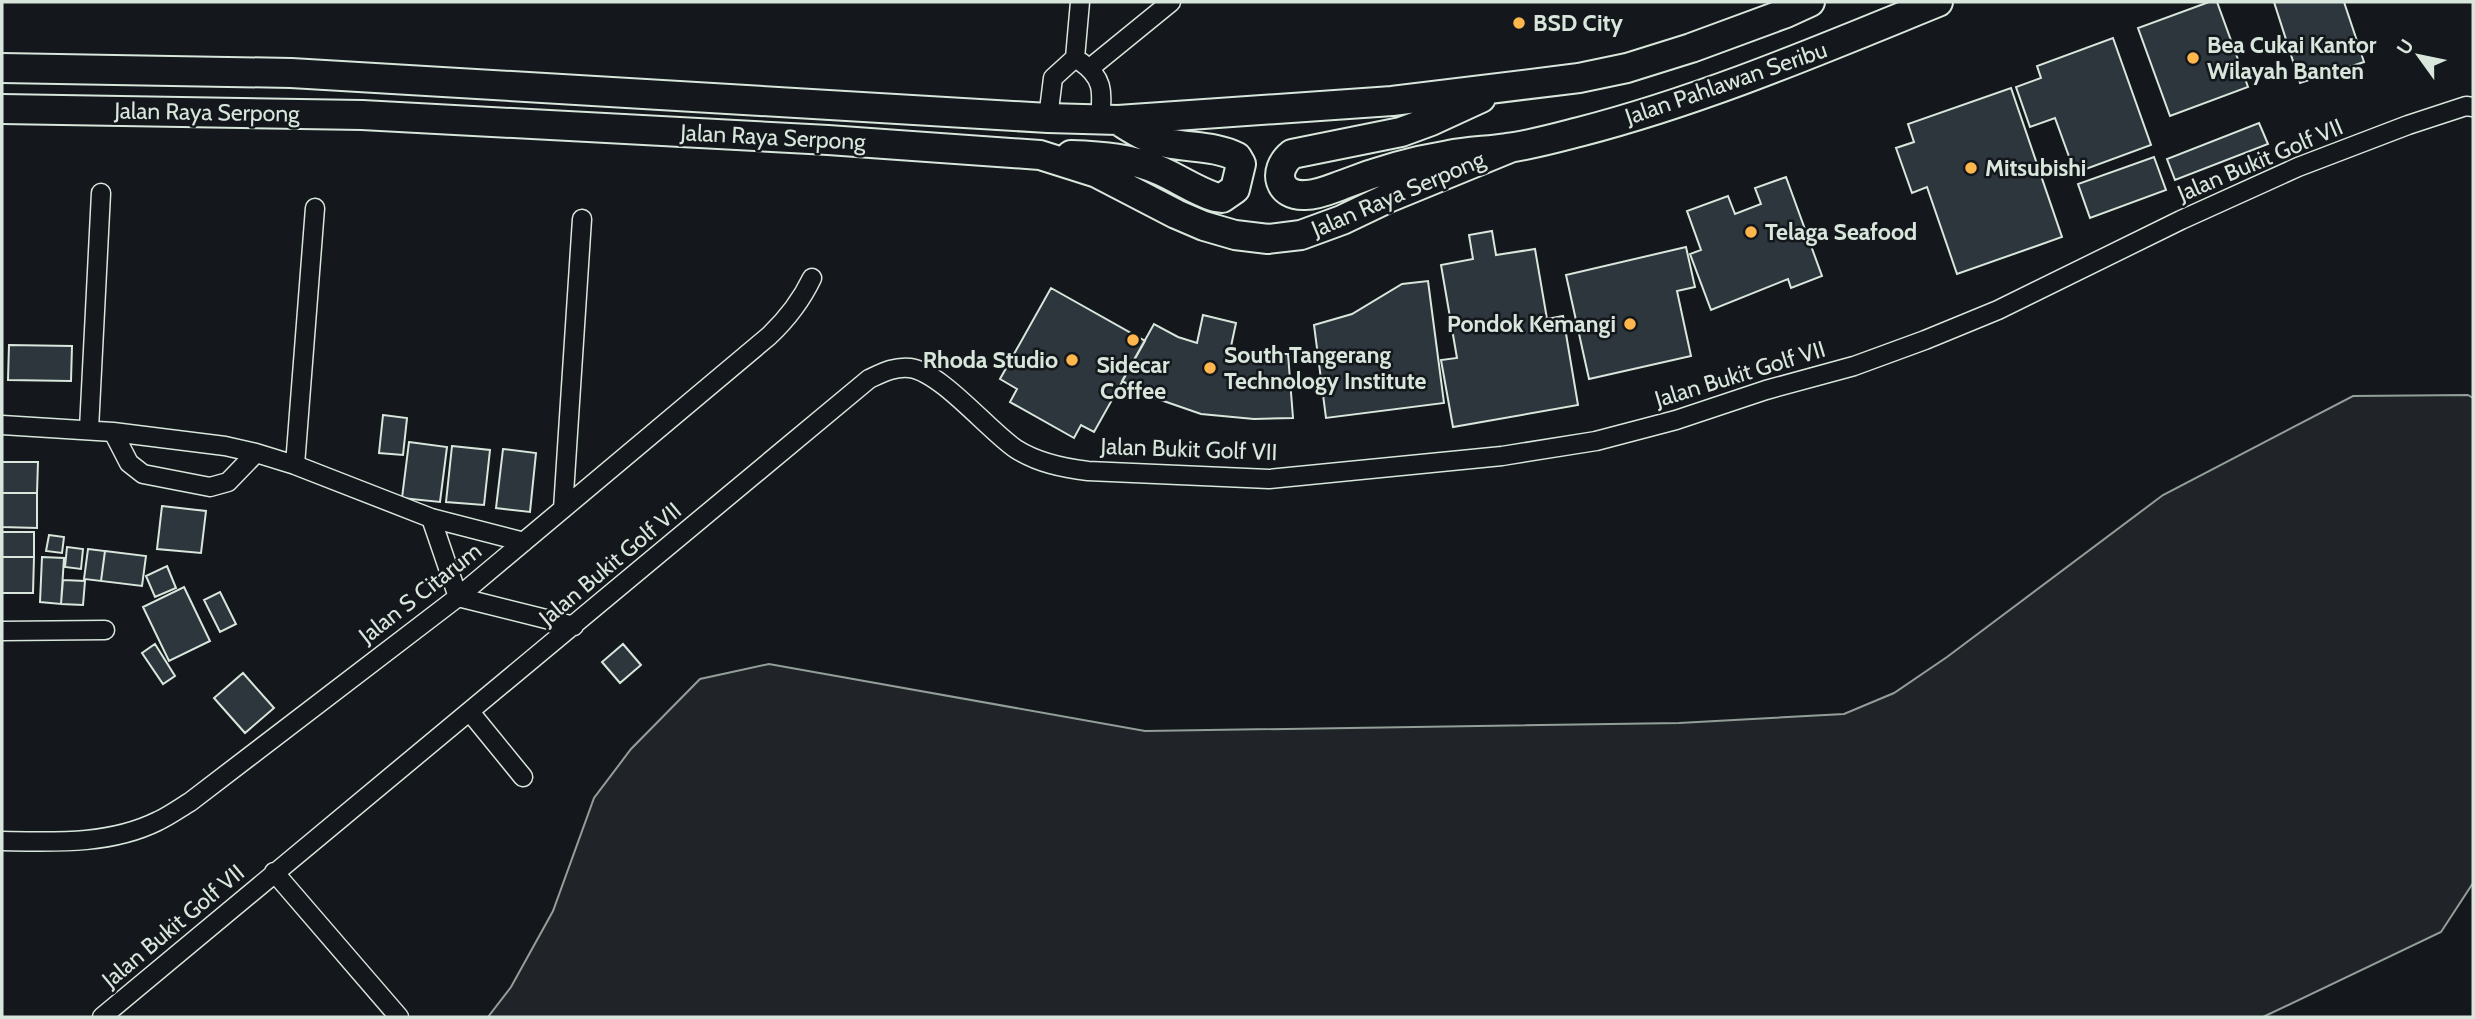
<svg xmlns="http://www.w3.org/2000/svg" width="2475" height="1019" font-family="Cabin,sans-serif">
  <rect width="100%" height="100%" fill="#14181c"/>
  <path fill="#202428" stroke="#939e99" stroke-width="2" d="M2468 395 2473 398V883L2441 932 2263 1017H488L511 987 553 911 594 798 631 749 700 679 769 664 1145 731 1679 723 1844 714 1894 693 1947 657 2163 495 2353 396Z"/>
  <path fill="#2c363c" stroke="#d8e6dc" stroke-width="2" d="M2209 2H2217L2248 87 2170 116 2138 28Z
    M2274 2H2344L2364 62 2300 83Z
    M2113 38 2151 145 2075 173 2055 118 2030 127 2016 87 2041 78 2037 66Z
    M2011 88 2062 237 1957 274 1927 187 1912 193 1896 148 1914 142 1908 124Z
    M2259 123 2268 144 2175 180 2167 159Z
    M2154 157 2166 190 2090 218 2078 184Z
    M1786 177 1822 276 1791 288 1788 279 1711 310 1690 254 1701 250 1687 211 1728 196 1735 214 1761 204 1755 188Z
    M1492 231 1496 255 1535 249 1547 319 1563 316 1578 405 1453 427 1441 360 1457 358 1441 265 1473 259 1469 235Z
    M1686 247 1695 287 1677 291 1691 356 1589 379 1566 275Z
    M1428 281 1444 403 1326 418 1314 325 1352 314 1402 284Z
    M1051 288 1145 341 1094 432 1081 425 1074 438 1010 402 1017 389 1000 379Z
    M1203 315 1236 323 1230 351 1254 354H1288L1293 418 1254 419 1201 414 1152 397 1122 381 1154 324 1178 337 1197 343Z
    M9 345 72 346 71 381 8 380Z
    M383 415 407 418 403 455 379 453Z
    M409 442 447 447 440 502 402 498Z
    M452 446 490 450 484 505 446 502Z
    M503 449 536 453 530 512 496 508Z
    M2 462H38L37 493H2Z
    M2 493H37V528L2 527Z
    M162 506 206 511 201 553 157 549Z
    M2 532H34V557H2Z
    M49 535 64 537 62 553 46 551Z
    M67 547 83 549 81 569 65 567Z
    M88 549 105 551 101 581 84 579Z
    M105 551 146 556 142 586 101 581Z
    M2 557H34L33 593H2Z
    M42 557 64 558 61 604 40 602Z
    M167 566 176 588 155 597 146 576Z
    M63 580 85 581 83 605 61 604Z
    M184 587 210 641 169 661 143 607Z
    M220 592 236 624 220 632 204 600Z
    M155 644 175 676 163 684 142 653Z
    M623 644 641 665 620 683 602 662Z
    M243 673 274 708 245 733 214 698Z"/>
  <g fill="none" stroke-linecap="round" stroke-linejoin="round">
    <defs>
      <path id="street" d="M1081 62C1105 79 1102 93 1100 120
        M1090 68 1171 2
        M1048 118 1053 78 1075 58 1080 2
        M2 425 113 432 225 446 256 453 295 465 431 518
        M89 429 101 193
        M113 432 129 463 143 474 210 487 228 482 256 453
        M295 465 315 208
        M563 509 582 219
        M524 542 431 518 458 597 574 626
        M2 631 105 630
        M470 712 523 777
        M2 841C53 842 110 845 158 821 169 816 180 808 190 802L458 597 769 336C788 318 801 301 812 278
        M274 872 399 1017
        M102 1017 869 379C882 373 895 366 910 368 941 372 989 431 1016 449 1038 463 1063 468 1088 471L1269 479 1502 456 1596 441 1676 420 1766 390 1854 366 1925 340 1998 310 2181 220 2298 167 2408 125 2466 106 2473 107"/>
      <path id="primary" d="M2 68 291 73 1048 118 1118 120 1392 101 1579 78 1627 68 1691 48 1786 13 1810 2
        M1481 98 1431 121 1401 132 1292 154C1271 171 1279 197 1306 195 1318 195 1331 189 1342 185 1377 171 1412 161 1449 155 1468 151 1488 151 1507 148 1531 145 1556 138 1579 132 1703 100 1820 50 1938 2
        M2 109 362 115 828 140 1040 155 1097 173 1176 214 1204 226 1235 235 1268 239 1301 235 1342 220 1388 198 1510 148
        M1071 155C1102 156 1132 158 1161 171 1179 179 1196 191 1215 197L1222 198 1235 189 1241 164 1237 157C1216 146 1191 148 1167 143 1148 139 1134 131 1118 120"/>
    </defs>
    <use href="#street" stroke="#d8e6dc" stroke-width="21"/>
    <use href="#primary" stroke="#d8e6dc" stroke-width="32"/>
    <use href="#street" stroke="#14181c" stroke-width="18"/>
    <use href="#primary" stroke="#14181c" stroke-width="28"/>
  </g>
  <g fill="#ffb74d" stroke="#14181c" stroke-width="2.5">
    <circle cx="1519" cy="23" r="7"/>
    <circle cx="2193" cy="58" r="7"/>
    <circle cx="1971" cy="168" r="7"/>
    <circle cx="1751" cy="232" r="7"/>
    <circle cx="1630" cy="324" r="7"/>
    <circle cx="1133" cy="340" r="7"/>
    <circle cx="1072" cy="360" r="7"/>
    <circle cx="1210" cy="368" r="7"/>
  </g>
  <g text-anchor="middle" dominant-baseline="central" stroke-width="5" stroke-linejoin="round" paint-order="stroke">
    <g font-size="23" font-weight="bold" fill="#d8e6dc" stroke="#14181c" text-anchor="start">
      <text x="1533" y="23">BSD City</text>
      <text x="2207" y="45">Bea Cukai Kantor<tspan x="2207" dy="26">Wilayah Banten</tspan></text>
      <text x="1985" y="168">Mitsubishi</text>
      <text x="1765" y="232">Telaga Seafood</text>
      <text x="1616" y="324" text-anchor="end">Pondok Kemangi</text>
      <text x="1224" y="355">South Tangerang<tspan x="1224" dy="26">Technology Institute</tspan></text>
      <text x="1058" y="360" text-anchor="end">Rhoda Studio</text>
      <text x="1133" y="365" text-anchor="middle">Sidecar<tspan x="1133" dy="26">Coffee</tspan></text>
    </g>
    <g font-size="23" fill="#d8e6dc" stroke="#14181c">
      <text transform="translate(1726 83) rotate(-19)">Jalan Pahlawan Seribu</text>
      <text transform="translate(207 112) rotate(1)">Jalan Raya Serpong</text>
      <text transform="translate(773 137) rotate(3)">Jalan Raya Serpong</text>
      <text transform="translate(2260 160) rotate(-23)">Jalan Bukit Golf VII</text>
      <text transform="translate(1398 194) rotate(-23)">Jalan Raya Serpong</text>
      <text transform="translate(1740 374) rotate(-17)">Jalan Bukit Golf VII</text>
      <text transform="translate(1189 449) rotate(2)">Jalan Bukit Golf VII</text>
      <text transform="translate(610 564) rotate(-40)">Jalan Bukit Golf VII</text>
      <text transform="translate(420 593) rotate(-38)">Jalan S Citarum</text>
      <text transform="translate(173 926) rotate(-40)">Jalan Bukit Golf VII</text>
    </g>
  </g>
  <rect width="2475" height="1019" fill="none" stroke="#d8e6dc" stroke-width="7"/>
  <g transform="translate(2419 56) rotate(303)" stroke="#14181c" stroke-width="5" paint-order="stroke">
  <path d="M0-5L12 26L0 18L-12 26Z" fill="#d8e6dc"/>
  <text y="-10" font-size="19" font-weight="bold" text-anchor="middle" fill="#d8e6dc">U</text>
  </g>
</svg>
